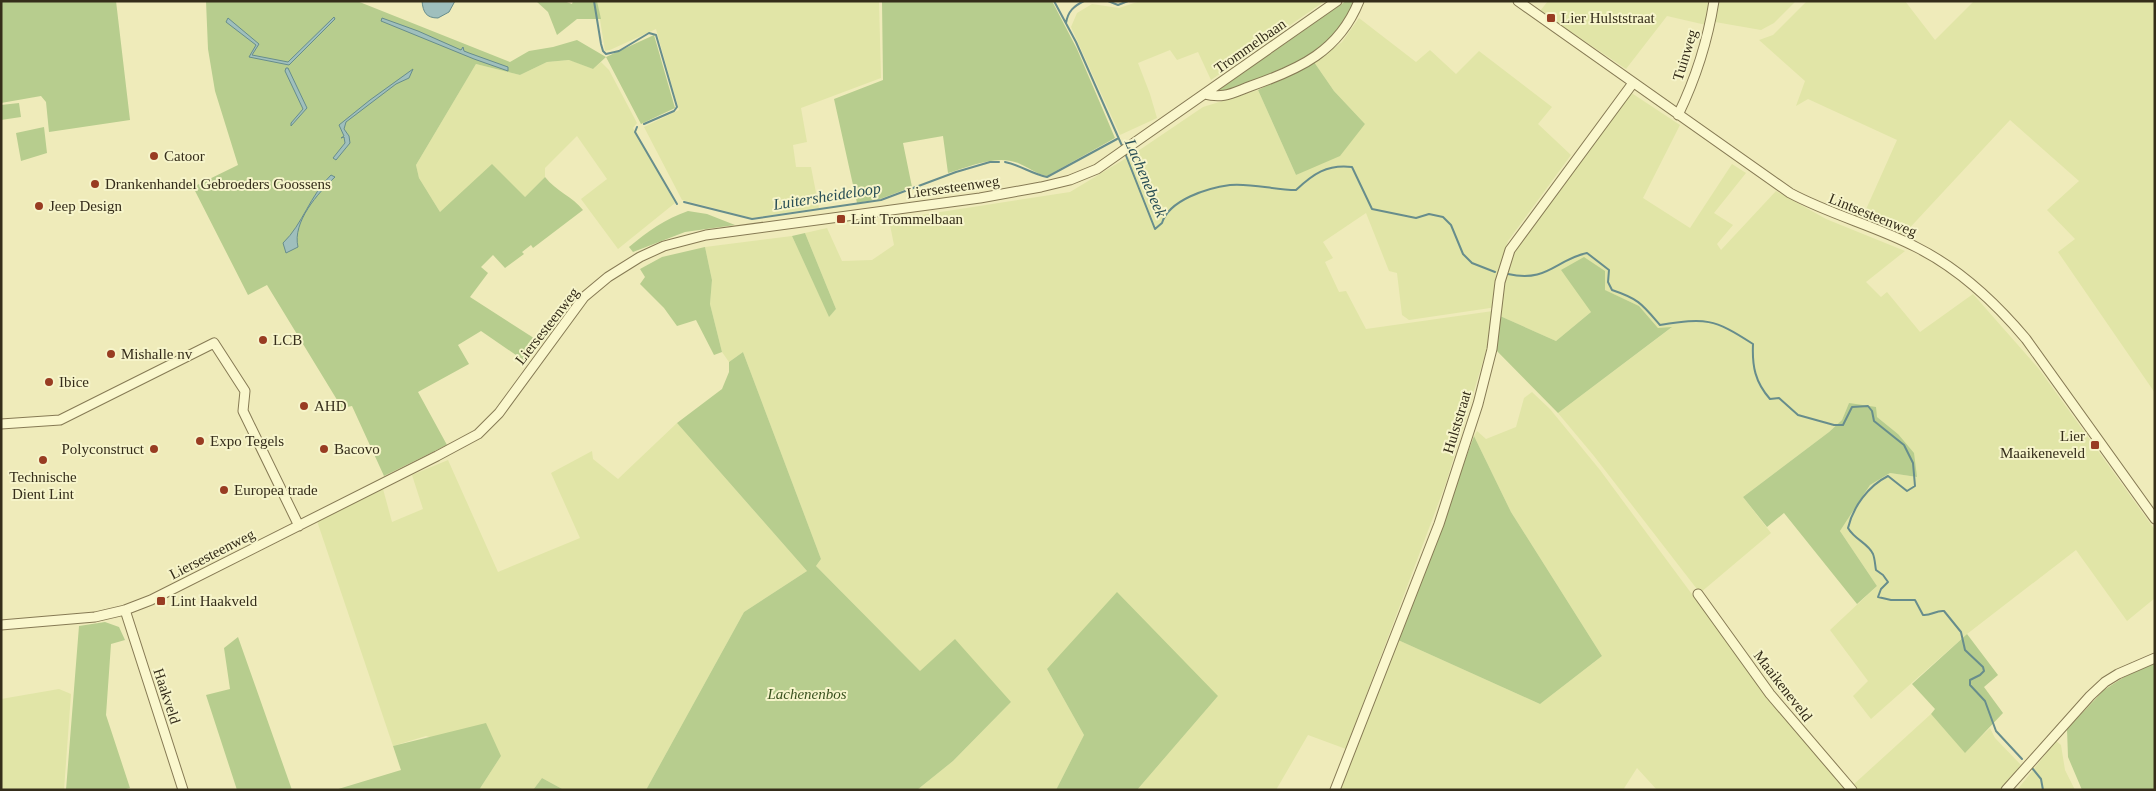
<svg xmlns="http://www.w3.org/2000/svg" width="2156" height="791" font-family="Georgia,serif">
  <rect width="100%" height="100%" fill="#efebba"/>
  <path fill="#e1e5a7" d="M597 1H879L881 78 801 108 807 142 793 145 796 167H811L819 208 752 218 682 200 644 127 679 110 656 29 610 50 605 51Z
    M1140 1H1325L1211 80 1198 52 1177 60 1170 50 1138 63 1150 94 1157 118 1120 135 1071 27 1077 13 1092 4 1119 8Z
    M1548 1H1710L1706 25 1667 16 1626 69 1540 11Z
    M1717 1H1796L1774 23 1761 30 1715 22Z
    M1807 1H1905L1935 40 1974 1H2155V393L2058 252 2075 239 2047 210 2079 181 2010 120 1904 234 1863 216 1897 140 1808 99 1796 106 1805 81 1759 40 1773 35Z
    M1359 18 1416 62 1430 50 1456 74 1479 51 1552 107 1538 124 1571 155 1508 241 1500 266 1497 307 1409 320 1402 315 1397 273 1389 271 1366 213 1323 242 1333 258 1325 262 1339 292 1346 291 1366 329 1493 311 1487 348 1446 483 1346 749 1308 735 1276 790H1137L1218 696 1047 669 1084 735 1056 790H917L953 761 1011 702 920 671 816 566 821 559 743 352 729 362 722 352 710 304 712 280 705 247 792 236 829 316 836 309 805 233 827 228 842 261 872 260 894 245 889 220 1070 192 1138 151 1203 107 1258 90 1296 175 1316 165 1365 124 1334 91 1314 62 1342 42Z
    M570 60 593 69 601 62 609 70 637 123 633 128 675 203 618 249 581 199 607 179 577 136 545 168V177L525 197 440 212 419 178 416 165 476 64 520 75 547 62Z
    M1630 92 1680 125 1643 198 1690 228 1732 164 1746 173 1714 213 1733 225 1717 244 1721 250 1776 191 1826 219 1905 251 1866 282 1881 297 1887 292 1920 332 1973 294 2039 369 2155 530V598L2127 621 2076 550 1967 634 1871 719 1853 696 1868 681 1830 630 1877 586 1840 531 1870 485 1890 473 1917 477 1898 434 1877 417 1849 403 1842 420 1829 432 1743 497 1771 533 1700 593 1594 456 1558 413 1671 328H1658L1639 306 1561 270 1592 311 1556 341 1500 316 1505 281 1516 248Z
    M1532 392 1550 409 1600 470 1771 701 1847 790H1657L1637 768 1623 790H1340L1398 640 1540 704 1602 656 1511 512 1474 436 1477 431 1486 439 1516 427 1524 398Z
    M677 423 807 571 744 612 646 790H564L542 778 533 790H479L501 756 426 736 393 746 317 521 383 489 392 522 423 509 412 475 448 460 498 572 580 538 551 473 592 451 593 459 618 479Z
    M59 689 71 694 64 790H1V699Z
    M1931 714 1965 752 1990 728 1995 738 2021 765 2003 790H1856L1853 785Z
    M2056 741 2061 745 2065 770 2075 790H2017Z"/>
  <path fill="#b7cd8e" d="M1 1H116L130 120 49 132 46 102 41 96 1 103Z
    M206 1H357L510 62 529 51 553 47 577 40 606 57 654 35 675 108 641 124 606 57 593 69 569 60 547 62 520 75 476 64 416 165 419 178 440 212 492 164 525 197 545 177C556 191 573 197 583 210L533 248 531 245 522 252 524 254 505 268 493 255 481 267 488 273 470 297 540 342 526 362 481 331 458 345 469 364 418 392 447 445 384 476 352 406 342 408 267 285 248 295 193 187 238 165 215 91 208 49Z
    M536 1H564L572 4 573 1H597L601 19H577L557 35 548 12Z
    M882 1H1052L1077 49 1115 138 1047 176C1036 174 1028 167 1018 163 996 154 969 167 948 173L943 136 903 143 912 187 880 199 857 203 834 99 883 80Z
    M1346 1H1356L1349 20 1328 42 1300 61 1221 94 1216 92Z
    M1314 62 1334 91 1365 124 1340 156 1296 175 1258 90Z
    M19 103 21 117 1 120V105Z
    M44 127 47 153 21 161 16 133Z
    M688 211 707 214 735 225 685 232 633 252 629 247C648 231 665 219 688 211Z
    M805 233 836 309 829 317 792 236Z
    M705 247 712 280 710 304 722 352 714 355 696 320 677 326 664 308 640 284 645 277 640 269 662 257Z
    M1584 257 1605 271V290L1639 306 1658 328 1672 327 1558 413 1495 349 1500 316 1556 341 1591 312 1561 270Z
    M743 352 821 559 816 566 920 671 955 639 1011 702 953 761 917 790H646L744 612 807 571 677 423 722 389 729 372V362Z
    M1849 403 1876 407 1877 417 1898 434 1914 453 1917 477 1890 473 1870 485 1840 531 1877 586 1857 604 1784 513 1767 527 1743 497 1829 432 1842 420Z
    M1474 436 1511 512 1602 656 1540 704 1398 640Z
    M1117 592 1218 696 1137 790H1056L1084 735 1047 669Z
    M105 622 119 627 125 640 111 644 106 715 130 788 122 790H66L79 626Z
    M1967 634 1998 675 1984 687 2003 713 1965 753 1931 714 1935 709 1912 684Z
    M238 637 292 790H237L206 695 230 689 224 648Z
    M2155 663V790H2082L2068 757 2067 729 2104 690 2124 677Z
    M486 723 501 756 479 790H335L401 770 393 746Z
    M542 778 564 790H533Z"/>
  <path fill="#9fbfbd" stroke="#678d8c" d="M422 1H455L449 12 438 18C426 18 423 12 422 1Z
    M334 17 335 19 289 65 249 57 256 45 226 22 228 18 259 44 252 55 288 62Z
    M382 18 418 31 461 50 463 47 464 51 469 53 508 67V71L474 59 381 21Z
    M286 68H288L307 108 291 126V123L303 109 285 71Z
    M413 69 409 78 396 84 346 122 344 129 349 136 350 143 336 160 333 158 345 143 344 137 341 138 344 136 339 125 370 100Z
    M331 175 335 177C318 193 292 222 298 247L286 253 283 243C303 224 310 195 331 175Z"/>
  <g fill="none" stroke-linecap="round" stroke-linejoin="round">
    <path stroke="#678d8c" stroke-width="2" d="M594 1 601 44 603 51 606 54 619 51 649 33 656 35 677 107 674 111 644 124
      M1054 1 1076 42 1123 148
      M1108 1 1118 5 1128 1
      M1066 23C1068 11 1074 6 1084 1
      M637 127 635 132 677 204
      M1125 153 1155 229 1162 223C1169 200 1207 188 1230 185 1252 183 1274 190 1296 190 1313 174 1327 164 1352 167L1372 209 1416 218 1429 214 1443 217 1451 225 1463 254 1472 263 1495 272
      M1005 162C1020 165 1032 174 1047 177L1117 139
      M684 202 752 219 881 200 956 172 990 162H999
      M1508 274C1547 283 1555 260 1587 253L1609 270 1608 282 1612 290C1639 299 1642 304 1660 325 1706 318 1713 318 1753 344 1752 366 1755 382 1770 399L1779 398 1798 415 1834 425H1843L1852 407 1868 406 1872 411 1874 421 1904 445 1913 463 1915 486 1907 491 1888 476C1868 486 1853 507 1848 528 1855 540 1868 543 1873 554 1875 559 1875 565 1876 570L1883 575 1888 582 1881 589 1878 597 1891 600H1915L1923 615C1931 616 1936 610 1944 611L1961 632 1965 650 1983 667 1984 671 1980 675 1970 680V685L1985 701 1996 731 2022 759
      M2032 768 2041 779 2043 790"/>
    <defs>
      <path id="minor" d="M1518 1 1790 193C1831 215 1876 226 1916 247 1960 269 1995 302 2026 339L2155 519
        M1204 94C1224 99 1232 93 1251 86 1300 69 1339 51 1359 1
        M1678 115C1695 80 1708 39 1714 1
        M1 424 60 420 214 343 245 391 243 411 299 526
        M1698 594 1770 694 1852 790
        M125 610 183 790
        M1 625 95 617 125 610 151 600 437 456 478 434 499 413 584 297 608 277 640 257 664 246 706 235 980 198 1041 187 1070 180 1097 169 1124 150 1337 1
        M1335 790 1439 524 1478 404 1492 349 1500 282 1510 250 1633 83
        M2006 790 2090 696 2105 682 2118 674 2155 658"/>
    </defs>
    <use href="#minor" stroke="#867a54" stroke-width="11"/>
    <use href="#minor" stroke="#faf7cd" stroke-width="9"/>
  </g>
  <g fill="#983c22" stroke="#f6f4ca" stroke-width="2">
    <rect x="1546" y="13" width="10" height="10" rx="2.5"/>
    <circle cx="154" cy="156" r="5"/>
    <circle cx="95" cy="184" r="5"/>
    <circle cx="39" cy="206" r="5"/>
    <rect x="836" y="214" width="10" height="10" rx="2.5"/>
    <circle cx="263" cy="340" r="5"/>
    <circle cx="111" cy="354" r="5"/>
    <circle cx="49" cy="382" r="5"/>
    <circle cx="304" cy="406" r="5"/>
    <circle cx="200" cy="441" r="5"/>
    <rect x="2090" y="440" width="10" height="10" rx="2.5"/>
    <circle cx="154" cy="449" r="5"/>
    <circle cx="324" cy="449" r="5"/>
    <circle cx="43" cy="460" r="5"/>
    <circle cx="224" cy="490" r="5"/>
    <rect x="156" y="596" width="10" height="10" rx="2.5"/>
  </g>
  <g text-anchor="middle" dominant-baseline="central" stroke-width="4" stroke-linejoin="round" paint-order="stroke">
    <g font-size="15" fill="#352d1a" stroke="#f6f4ca" text-anchor="start">
      <text x="1561" y="18">Lier Hulststraat</text>
      <text x="164" y="156">Catoor</text>
      <text x="105" y="184">Drankenhandel Gebroeders Goossens</text>
      <text x="49" y="206">Jeep Design</text>
      <text x="851" y="219">Lint Trommelbaan</text>
      <text x="273" y="340">LCB</text>
      <text x="121" y="354">Mishalle nv</text>
      <text x="59" y="382">Ibice</text>
      <text x="314" y="406">AHD</text>
      <text x="2085" y="436" text-anchor="end">Lier<tspan x="2085" dy="17">Maaikeneveld</tspan></text>
      <text x="210" y="441">Expo Tegels</text>
      <text x="144" y="449" text-anchor="end">Polyconstruct</text>
      <text x="334" y="449">Bacovo</text>
      <text x="43" y="477" text-anchor="middle">Technische<tspan x="43" dy="17">Dient Lint</tspan></text>
      <text x="234" y="490">Europea trade</text>
      <text x="171" y="601">Lint Haakveld</text>
    </g>
    <g font-size="15" fill="#352d1a" stroke="#f6f4ca">
      <text transform="translate(1250 46) rotate(-35)">Trommelbaan</text>
      <text transform="translate(1685 55) rotate(-73)">Tuinweg</text>
      <text transform="translate(953 187) rotate(-8)">Liersesteenweg</text>
      <text transform="translate(1873 215) rotate(22)">Lintsesteenweg</text>
      <text transform="translate(547 326) rotate(-52)">Liersesteenweg</text>
      <text transform="translate(1457 422) rotate(-73)">Hulststraat</text>
      <text transform="translate(212 554) rotate(-27)">Liersesteenweg</text>
      <text transform="translate(1783 686) rotate(52)">Maaikeneveld</text>
      <text transform="translate(167 696) rotate(72)">Haakveld</text>
    </g>
    <g font-size="15" font-style="italic" fill="#3a521f" stroke="#f6f4ca">
      <text x="807" y="694">Lachenenbos</text>
    </g>
    <g font-size="16" font-style="italic" fill="#284e55" stroke="#f6f4ca">
      <text transform="translate(1146 178) rotate(67)">Lachenebeek</text>
      <text transform="translate(827 196) rotate(-9)">Luitersheideloop</text>
    </g>
  </g>
  <rect width="2156" height="791" fill="none" stroke="#352d1a" stroke-width="5"/>
</svg>
